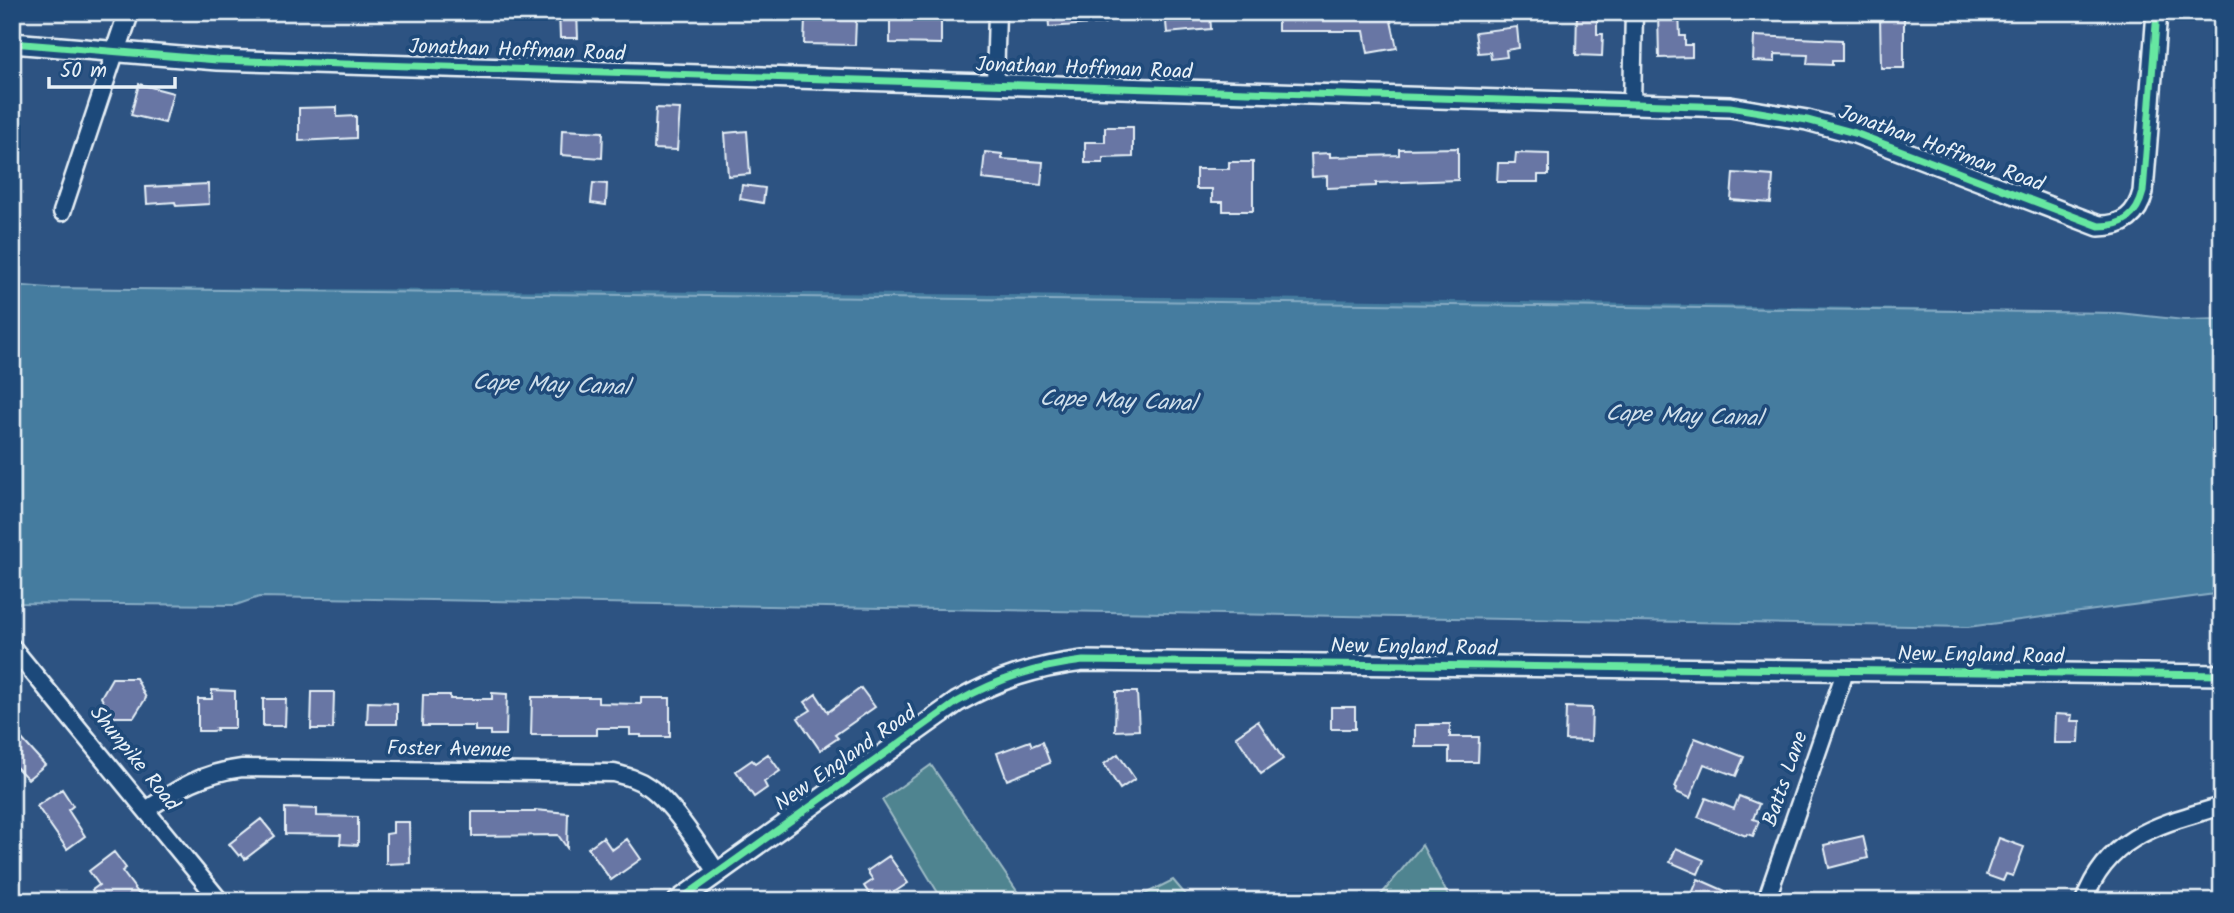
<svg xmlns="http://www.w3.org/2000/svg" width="2234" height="913" font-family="Kalam,sans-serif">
  <rect width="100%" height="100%" fill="#2d5382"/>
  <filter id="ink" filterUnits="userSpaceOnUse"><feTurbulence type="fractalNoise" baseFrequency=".0143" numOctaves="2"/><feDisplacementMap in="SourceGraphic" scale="14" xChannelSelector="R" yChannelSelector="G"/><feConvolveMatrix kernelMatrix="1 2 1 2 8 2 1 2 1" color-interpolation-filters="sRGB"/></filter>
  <g filter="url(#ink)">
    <path fill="#508490" stroke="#9cbac4" stroke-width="2" d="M931 765 1021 897 1063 901H943L882 800Z
      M1422 845 1451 901H1376Z
      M1173 880 1191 901H1131Z"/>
    <path fill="#447c9f" stroke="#86abc3" stroke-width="2" d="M12 285 49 288C739 290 1429 299 2119 313L2184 320 2222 319V593L1968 627 259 597 236 605 12 603Z"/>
    <path fill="#6776a4" stroke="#e8f1f8" stroke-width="2" d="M559 12H577L578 38H560Z
      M912 12H932V21H941V44L890 43V20H911Z
      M1048 12H1105V23L1049 27Z
      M1165 12H1210L1211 29 1167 33Z
      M1278 12H1389L1397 48 1368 53 1364 31H1278Z
      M1577 12H1597V34H1603L1602 56 1576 55Z
      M1658 12H1679L1680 36H1685V45H1692V57L1659 58Z
      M1904 15V68H1881L1880 16Z
      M805 19 856 20 855 45 804 44Z
      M1517 27 1519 48 1506 50 1507 57 1491 59 1490 52 1478 53 1475 32Z
      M1754 36 1842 40V61H1832V65L1807 64 1808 55 1775 54V62L1753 61Z
      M139 84 173 93 165 123 131 115Z
      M337 107V117L356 116V138L299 141V108Z
      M656 108 680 109 677 150 654 149Z
      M1105 127H1133V157L1103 158V163H1085V142H1105Z
      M562 130 603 132 602 158 561 155Z
      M747 131 750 174 728 176 725 133Z
      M1458 148V180L1376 183V186L1327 188V176L1312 177 1311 154 1330 153V157L1399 155V149Z
      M985 152 1002 154V159L1043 162 1041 185 982 179Z
      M1516 153 1549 154V175H1538V182H1497L1498 163H1515Z
      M1229 162H1253V211H1223V202H1212V189H1196V169H1229Z
      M1733 173 1773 176 1771 203 1731 200Z
      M593 183 607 184 606 205 591 203Z
      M208 184 209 204 176 206 175 202 147 204 146 187Z
      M742 185 765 188 763 203 740 199Z
      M112 678H136L146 698 134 717H111L101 697Z
      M861 688 875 707 835 735 838 738 820 750 798 718 811 710 805 702 816 694 828 712Z
      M212 690 235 691V728H216L217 730 212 731H198V699H212Z
      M312 692H334L333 729H311Z
      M1116 692H1137L1139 730 1115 731Z
      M492 693 507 694 506 735H490V731H475V726H422L423 695H450V699H492Z
      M532 697H598V703L641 704V698H670V737H641V735H630V728H597V735H531Z
      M263 699H286L285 726H263Z
      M368 702 397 703V724H367Z
      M1331 707H1355V729H1331Z
      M1566 707 1592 708 1591 741 1565 740Z
      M2055 714 2072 715 2071 721H2080L2079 743H2054Z
      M1258 721 1283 759 1261 774 1236 736Z
      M1432 724H1450V737H1479L1478 762H1449V747H1415V725H1433Z
      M12 728 45 765 28 779 12 763Z
      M1695 738 1744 757 1736 776 1704 764 1690 798 1676 792 1677 788 1675 787Z
      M1030 741 1032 746 1042 742 1050 763 1007 780 997 753Z
      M768 754 780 771 764 782 767 788 754 797 736 771 752 760 755 763Z
      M1118 754 1135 779 1120 789 1104 764Z
      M62 789 73 806 68 810 85 836 67 849 37 806Z
      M1739 796 1759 804 1753 819 1759 821 1753 836 1747 834 1746 836 1698 817 1706 798 1734 809Z
      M285 808 317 809V816L358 817V845L340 844 341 835 285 834Z
      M535 810 568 813 567 848 558 835 472 836V812H535Z
      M261 819 275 836 245 859 241 854 239 856 229 844Z
      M393 822H409L410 863 386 864V834L393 833Z
      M1863 836 1868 858 1829 868 1824 845Z
      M603 837 612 850 627 839 641 859 611 880 588 848Z
      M1999 838 2024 847 2013 876 2006 874 2003 881 1986 875Z
      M1676 848 1704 860 1698 874 1670 862Z
      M114 852 126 868 122 871 139 894 130 901H100L92 890 99 885 89 871Z
      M889 856 908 883 881 901H874L864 886 873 880 867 871Z
      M1698 879 1748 901H1689Z"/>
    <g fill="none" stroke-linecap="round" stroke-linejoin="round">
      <defs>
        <path id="minor" d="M995 84 997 12
          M1632 105 1634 12
          M62 212 115 53
          M12 647 220 901
          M146 810C179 788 202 773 242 768L614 773C626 776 638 779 649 787 673 804 700 847 717 872
          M1766 901 1845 672
          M2084 901C2108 835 2161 824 2222 806"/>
        <path id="tertiary" d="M12 43 217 60 1730 107 1807 120 1855 133 2099 226C2123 226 2137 216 2143 192L2157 12
          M115 53 129 12
          M678 901 957 702C1000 678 1035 667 1083 661L2222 675"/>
      </defs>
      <use href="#minor" stroke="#e8f1f8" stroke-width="21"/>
      <use href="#tertiary" stroke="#e8f1f8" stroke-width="24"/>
      <use href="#minor" stroke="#1f4a7a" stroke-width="16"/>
      <use href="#tertiary" stroke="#1f4a7a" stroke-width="19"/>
      <defs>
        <path id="cycleway" d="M12 43 217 60 1730 107 1807 120 1855 133 2099 226C2123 226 2137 216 2143 192L2157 12
          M678 901 957 702C1000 678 1035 667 1083 661L2222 675"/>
      </defs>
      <use href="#cycleway" stroke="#1f4a7a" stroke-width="11"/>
      <use href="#cycleway" stroke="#66e7a1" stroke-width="7"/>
    </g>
  </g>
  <g text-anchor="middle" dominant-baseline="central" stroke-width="7" stroke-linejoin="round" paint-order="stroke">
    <g font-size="21" fill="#e8f1f8" stroke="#1f4a7a">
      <text transform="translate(517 51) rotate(2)">Jonathan Hoffman Road</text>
      <text transform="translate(1084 69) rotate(2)">Jonathan Hoffman Road</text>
      <text transform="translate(1941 149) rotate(20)">Jonathan Hoffman Road</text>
      <text transform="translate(1414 648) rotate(1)">New England Road</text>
      <text transform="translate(1981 656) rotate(1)">New England Road</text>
      <text transform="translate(449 750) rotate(1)">Foster Avenue</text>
      <text transform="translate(134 759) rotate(51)">Shunpike Road</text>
      <text transform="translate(846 759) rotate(-35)">New England Road</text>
      <text transform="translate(1786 779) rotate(-71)">Batts Lane</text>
    </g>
    <g font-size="23" font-style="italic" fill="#cfdfeb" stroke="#1f4a7a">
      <text transform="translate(551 386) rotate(2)">Cape May Canal</text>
      <text transform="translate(1118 402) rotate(2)">Cape May Canal</text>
      <text transform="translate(1684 417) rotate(2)">Cape May Canal</text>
    </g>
  </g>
  <rect width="2234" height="913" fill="none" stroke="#1f4a7a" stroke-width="42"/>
  <rect x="21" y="21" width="2192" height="871" fill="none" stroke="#e8f1f8" stroke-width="2.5" filter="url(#ink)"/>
  <path d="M49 77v10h126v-10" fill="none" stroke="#e8f1f8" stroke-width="3.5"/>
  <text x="60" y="77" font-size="21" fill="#e8f1f8" stroke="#1f4a7a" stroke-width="5" paint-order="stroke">50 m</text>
</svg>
